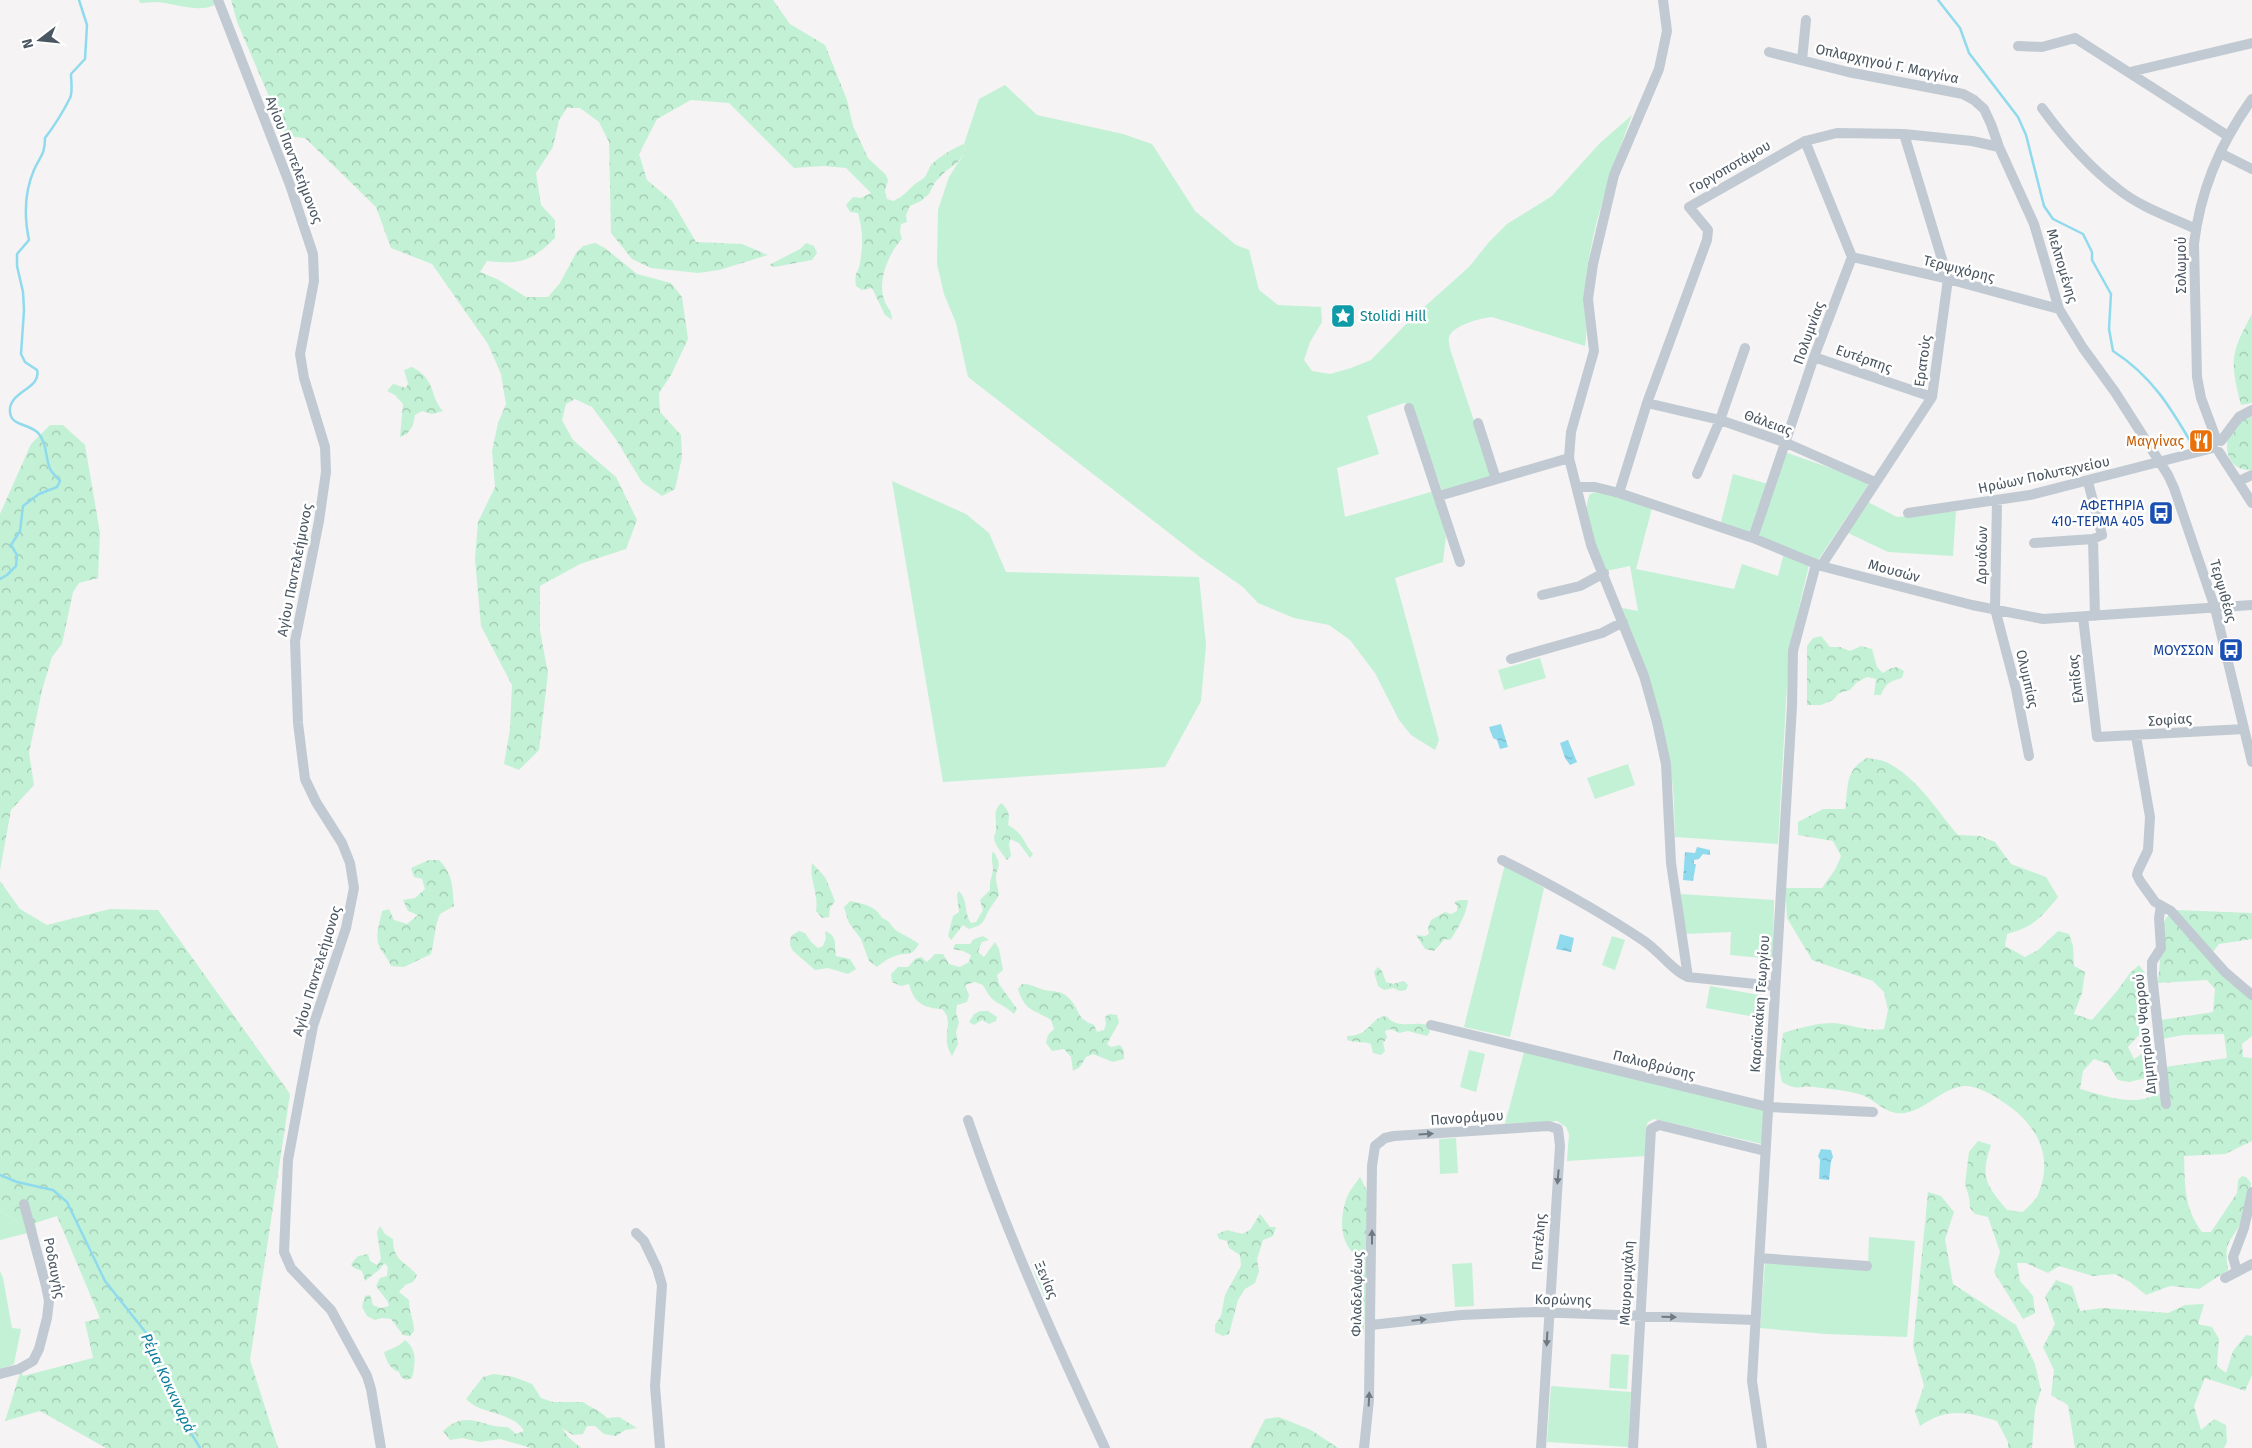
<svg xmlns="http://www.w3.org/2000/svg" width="2252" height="1448" font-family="'Fira Sans',sans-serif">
  <defs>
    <pattern id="forest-crowns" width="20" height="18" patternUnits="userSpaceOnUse" patternTransform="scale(1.25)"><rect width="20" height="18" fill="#c3f1d5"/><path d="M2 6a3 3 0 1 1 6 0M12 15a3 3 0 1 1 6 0" fill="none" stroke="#a0c6b0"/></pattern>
    <pattern id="water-ripples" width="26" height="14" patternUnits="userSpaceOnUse" patternTransform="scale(1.25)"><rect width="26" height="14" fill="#90daee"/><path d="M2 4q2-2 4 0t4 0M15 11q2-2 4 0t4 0" fill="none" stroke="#78b4c4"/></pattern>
  </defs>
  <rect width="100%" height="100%" fill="#f5f3f3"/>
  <path fill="#c3f1d5" d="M139 0H214L216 4C201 14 173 3 157 2 151 2 146 3 140 3Z
    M1005 85 1037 115 1123 134 1152 144 1195 211 1236 245 1249 250 1259 290 1278 305 1321 307 1322 322 1310 342 1304 360 1312 371 1330 374 1351 368 1371 360 1413 317 1469 267 1489 242 1507 224 1552 196 1600 143 1632 115C1613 166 1595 216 1587 270 1584 295 1589 321 1585 346L1492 317C1481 318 1453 325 1449 337 1448 341 1450 345 1450 349L1493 478 1443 493 1412 406 1404 403 1367 416 1379 454 1337 468 1345 517 1434 491 1446 536 1443 562 1395 578 1439 740 1435 750 1411 735 1399 720 1375 673 1350 640 1329 625 1294 618 1258 603 1243 587 1200 557 968 377 956 323 944 294 937 264 938 210 949 177 965 152 964 144 979 99Z
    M1782 451 1870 482 1818 560 1721 522 1733 474 1772 485Z
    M892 481 966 514 989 533 1006 572 1199 577 1206 645 1201 701 1165 767 943 782Z
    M1599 491 1652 508 1636 569 1734 589 1742 564 1778 576 1784 553 1809 565 1789 650 1778 844 1675 837C1674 817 1675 795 1671 775 1661 718 1642 663 1622 608L1638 611 1630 566 1606 571C1598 549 1579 517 1590 494Z
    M1868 502 1897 517 1956 511 1953 556 1888 552 1846 532Z
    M1540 658 1546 678 1504 690 1498 670Z
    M1628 764 1635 785 1595 799 1587 778Z
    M1505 864 1544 888 1510 1037 1464 1027Z
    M1680 894 1774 900 1773 959 1730 955 1731 932 1683 934Z
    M1612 936 1625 940 1615 970 1602 965Z
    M1710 986 1759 995 1755 1017 1706 1008Z
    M1469 1050 1485 1054 1476 1092 1460 1087Z
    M1524 1052 1764 1109 1762 1144 1654 1119 1648 1122 1646 1127V1156L1567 1161 1569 1134 1566 1127 1557 1121 1505 1124Z
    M1456 1138 1458 1173 1440 1174 1439 1139Z
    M0 1210 31 1232 0 1240Z
    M1869 1237 1915 1241 1907 1337 1826 1334 1760 1328 1765 1262 1868 1268Z
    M1472 1263 1474 1306 1455 1307 1452 1264Z
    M0 1271 3 1278 12 1328 21 1329 14 1364 0 1370Z
    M1611 1354 1629 1355 1627 1389 1609 1388Z
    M1551 1386 1631 1392 1628 1447 1547 1442Z"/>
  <path fill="url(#forest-crowns)" d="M231 0H773L790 24 825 45 847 100 853 126 868 158 886 175 888 180 885 191 887 199 893 201C903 197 907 191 915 184 917 182 922 180 924 178 928 174 928 168 932 164 939 157 955 147 964 144L965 152 957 163 946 171 935 182 929 194 921 201 910 206 906 215 907 222 901 224 900 232 902 239C889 252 876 283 885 302 888 309 892 311 892 320L885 315 872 288 862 290 856 286C854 270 858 275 860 263 863 245 863 230 858 213L850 212 846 205 853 197 861 198 871 193 846 168 823 166 794 168 729 103 691 100 657 119 639 154 647 180 672 201 696 242 742 244 768 255 719 270 698 273 651 268 632 259 611 233 609 142 599 122 580 108H567L559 120 553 147 536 173 541 205 555 220V238C532 261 520 265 487 261L480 272 497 279 526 297H548L560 283 576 253 583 246 595 243 605 248 637 274 671 283 682 297 688 339 671 375 659 393 660 412 681 435 682 457 675 489 662 496 642 482 615 438 592 407 575 399 566 404 562 420 573 440 616 477 637 520 626 549 580 564 540 586V631L548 673 539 750 519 770 504 764 510 729 512 685 481 626 475 559 478 522 495 487 492 451 498 423 506 404 501 374 488 344 432 264 391 248 376 207 305 138 286 136 237 22Z
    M806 243 814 246 817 253 812 260 774 267 769 265 800 249Z
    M2252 314V403L2241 405C2230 361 2230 354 2252 314Z
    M412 367C437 380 429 396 443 411L432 414 422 411 415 415 413 425 407 434 400 437 403 404 395 395 387 391 393 384 406 388 408 383 404 370Z
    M2252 414V470C2228 472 2221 446 2232 427 2235 421 2246 418 2252 414Z
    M50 425H63L85 445 100 533 98 578 79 583 73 592 62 644 52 657 42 690 29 753 34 785 11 810 0 870V514L31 444Z
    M1821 636 1830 647H1840L1850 651 1861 646 1872 649 1877 667 1883 673 1889 669 1897 667 1904 671 1902 678C1890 681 1885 684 1881 695H1874L1876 679 1867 677 1857 682 1850 690 1839 693 1833 700 1821 705H1807V646L1813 638Z
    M1867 758C1874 759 1884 760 1890 764 1919 780 1937 811 1958 835L1980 836 1995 842 2011 864 2046 877 2058 897C2041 918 2033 927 2007 934L2005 946 2025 957 2038 950 2058 931 2069 934 2073 946 2074 966 2085 972 2082 993 2074 1014 2092 1020 2117 991 2130 973 2139 965 2145 973 2138 995 2140 1004 2139 1035 2128 1047 2134 1059 2149 1049 2155 1060 2150 1077 2129 1082 2118 1080 2108 1064 2094 1059 2083 1071 2080 1089C2112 1098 2139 1109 2168 1088L2165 1067 2227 1058 2224 1034 2183 1035 2162 1039 2161 1020 2213 1012 2215 989 2207 980 2158 983 2163 926 2166 918 2175 910 2252 913V939L2219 944 2209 957 2252 1000V1036L2242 1044 2243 1057 2252 1058V1141L2225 1154 2184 1156C2185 1186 2184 1208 2202 1232H2211L2237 1193 2238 1180 2242 1176 2246 1177 2251 1183C2249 1195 2248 1208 2243 1218 2232 1243 2223 1238 2228 1270L2199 1289 2170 1286 2146 1295 2130 1282 2115 1274 2093 1276 2059 1266 2048 1273 2026 1263H2017L2020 1281 2033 1296 2035 1313 2023 1319 1994 1272 2000 1252 1988 1217 1975 1214 1970 1208 1969 1197 1965 1184 1969 1152 1978 1141 1991 1145C1980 1178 1986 1185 2007 1210L2023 1212C2028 1207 2035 1201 2038 1195 2054 1157 2038 1126 2006 1104 1996 1097 1985 1090 1973 1087 1945 1080 1924 1117 1896 1113 1882 1111 1872 1097 1859 1094 1845 1090 1829 1089 1814 1087 1799 1086 1797 1091 1782 1082L1779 1067 1783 1033C1799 1028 1817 1023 1833 1023 1851 1024 1866 1032 1884 1029L1888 1010 1884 992 1873 981 1812 960 1787 918 1785 888H1822L1836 868 1841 856 1833 841 1798 835V822L1823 809H1845C1849 786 1844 771 1867 758Z
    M1001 803C1009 810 1010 815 1008 825 1026 836 1021 840 1033 854L1030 858 1019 843 1010 839 1009 845 1011 856 1007 860C1003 854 995 846 994 838 994 835 996 833 996 830 997 819 992 812 1001 803Z
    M993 851C1004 868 996 865 996 878 996 883 998 889 999 895 996 900 991 906 988 912 982 924 983 925 969 929L963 925 951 940 948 936 953 916 959 912 957 895 959 891C969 903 963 910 971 923L976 922 983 910 980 900 990 890C989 880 993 876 993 868 992 860 991 858 993 851Z
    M429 860H439C454 876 452 886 454 906L440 914C434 927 435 940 431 954L404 967 391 966C388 958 384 955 380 948 374 937 380 922 382 911L389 909 394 920 407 924 418 915 408 911 403 900 415 898 425 889 422 879 414 877 411 868Z
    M812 863 825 877 835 901 830 908 829 917 822 918 816 911C819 893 809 881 812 863Z
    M0 881 20 909 47 925 110 909 158 910 290 1094 250 1360 278 1448H106L40 1411 5 1421 21 1370 23 1376 93 1358 85 1322 100 1318 57 1216 35 1223 37 1231 31 1232 0 1210Z
    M1460 900H1468C1467 913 1458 929 1450 940L1445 939 1434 951 1425 949 1416 935 1425 936 1429 934 1428 928 1431 920 1445 912 1451 914 1457 911V906L1454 902Z
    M850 901C863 904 875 905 882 918 892 922 890 926 897 931 905 936 911 938 919 944 910 959 907 951 895 956 888 958 882 963 877 967L869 961 861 939 849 923 844 907Z
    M799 931 805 933 811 942 818 948 823 946 826 938 825 931C838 936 834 944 836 956L850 959 856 969 848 974 828 968 815 970 793 951 790 945 791 936Z
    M983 936 989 940 982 942 978 952 984 957 995 942 999 949 1003 970 997 975 999 984 1017 1009 1014 1014C998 999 995 1008 983 985L975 982 965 985 969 995 967 1002 957 1005 956 1013 959 1022 956 1032 958 1044 952 1056C939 1036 956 1023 942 1009 923 1008 914 1003 909 984L901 986 892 982 891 974 898 967H908L915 959 921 957 927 962 935 954H943L949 964 960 967 969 962 971 955 963 951 953 949 955 944H970L974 939Z
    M1378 967 1382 971 1386 982 1393 984 1404 981 1408 985 1406 990 1400 991 1393 988 1384 990 1378 986 1374 972Z
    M1022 984C1030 984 1033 986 1041 989 1053 993 1063 988 1073 1003 1081 1015 1078 1019 1094 1025L1097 1032 1104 1030 1106 1024 1105 1017 1109 1014 1117 1015 1119 1022 1107 1044 1111 1047 1120 1045 1124 1051V1059L1113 1062 1093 1054 1086 1057 1080 1067 1073 1071 1071 1057 1064 1049 1052 1051 1046 1043 1048 1035 1054 1029 1051 1020C1034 1009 1025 1012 1018 989Z
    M980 1011H988L997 1017 996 1021 989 1024 982 1020 974 1025 969 1022 974 1014Z
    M1386 1016C1398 1030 1412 1021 1427 1025L1430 1032 1427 1036 1408 1031 1399 1033 1391 1029 1385 1031 1387 1038 1383 1043 1385 1051 1381 1055 1373 1053 1371 1044C1362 1041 1356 1043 1347 1040V1036C1371 1036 1369 1018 1386 1016Z
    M1360 1177 1368 1193 1364 1335 1354 1292 1362 1276 1364 1261C1340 1249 1338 1221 1347 1197 1350 1190 1356 1183 1360 1177Z
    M1928 1192 1941 1196 1954 1212 1945 1239 1953 1284 2016 1325 2035 1364 2041 1390 2035 1409 2032 1448H2008V1442L1997 1421C1967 1412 1947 1407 1920 1426L1915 1411 1924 1386 1913 1346Z
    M1260 1214 1270 1227H1276L1273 1236 1263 1240 1257 1259 1259 1271 1255 1283 1245 1289 1238 1300 1229 1334 1223 1336 1215 1332V1325L1221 1316 1225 1295 1241 1266 1240 1255 1229 1248 1227 1241 1219 1239 1217 1234 1227 1230 1242 1234 1250 1230Z
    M380 1226 385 1234 393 1239C393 1261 404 1260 417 1275L413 1282 405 1285 399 1292 409 1300C409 1312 414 1320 414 1331L410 1336 403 1335 391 1319 382 1318 375 1320 367 1316 362 1307 365 1296 370 1295 373 1305 380 1308 389 1306 388 1302 376 1286 380 1278 387 1276 388 1267 384 1263 380 1269 365 1281 362 1271 354 1268 351 1264 358 1256 368 1254 370 1261 377 1265 381 1259 377 1232Z
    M1031 1261 1041 1265 1048 1279 1049 1297 1045 1298 1035 1275Z
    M2056 1280 2072 1286 2080 1311 2103 1308 2168 1313 2185 1305 2204 1304 2198 1324 2212 1327 2219 1339 2217 1366 2226 1373 2233 1351 2246 1335 2252 1336V1375L2245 1391 2205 1378 2194 1406 2201 1430 2214 1419 2226 1425 2227 1442 2224 1448H2075L2068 1405 2051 1395 2054 1370 2043 1347 2055 1324 2045 1297Z
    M405 1340C418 1350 415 1364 412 1378L406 1380 401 1377 399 1372C389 1368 387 1362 384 1352L398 1346Z
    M494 1374 514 1377 532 1384 541 1398 553 1402H583C591 1408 600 1410 607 1418L619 1417 637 1428 625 1430 616 1436 604 1434 595 1426H587L583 1434 573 1435 562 1428 569 1438 581 1448H531L500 1439 480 1442 462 1438 450 1440 443 1431C467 1408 482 1428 508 1427L516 1434 524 1431C512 1411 481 1415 466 1399L483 1377Z
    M1279 1417 1311 1430 1338 1448H1250L1265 1419Z"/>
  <path fill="url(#water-ripples)" d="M1501 724 1508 747 1500 749 1497 740 1493 738 1489 727Z
    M1568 740 1577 762 1570 765 1565 758 1560 743Z
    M1697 847 1710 850V855L1703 854 1699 859 1694 860V864H1696L1693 881 1683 880 1685 852 1695 853Z
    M1560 934 1574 938 1571 952 1556 949Z
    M1821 1149 1831 1150 1833 1157 1831 1161 1829 1180 1819 1179 1820 1160 1818 1156Z"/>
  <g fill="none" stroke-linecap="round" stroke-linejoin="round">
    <path stroke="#90daee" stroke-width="2.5" d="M1938 0 1960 28 1969 53 2018 117 2026 135 2044 206 2053 219 2083 234 2092 252V260L2111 294 2109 329 2113 351C2152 376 2171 408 2193 446
      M0 579 7 575 16 566 17 555 11 545 20 531 23 506 39 494 57 487 60 481C57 477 50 472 49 466 45 454 47 444 39 434 31 423 11 427 10 412 8 391 42 389 37 370L25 362 21 354 24 310 23 292 17 266V254L29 240C24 216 24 193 34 170 40 156 45 155 45 138 55 125 63 112 70 98 73 92 71 81 71 74L85 59 87 25 79 0
      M0 1175 17 1182 53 1190 67 1202 105 1281 147 1334 156 1361 183 1420 200 1448"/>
    <path stroke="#c1cad2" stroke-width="10" d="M218 0 290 185 313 254 314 281 300 354 304 378 325 447 326 472 319 521 295 641 298 723 305 779 316 802 342 843 350 863 354 888 346 928 313 1026 302 1084 288 1160 284 1252 291 1268 331 1310 367 1376 371 1389 381 1448
      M1663 0 1667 31 1659 69 1614 175 1593 264 1588 299 1594 351 1571 432 1569 458 1591 545 1644 676 1657 722 1666 764 1671 863 1688 977
      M2018 46 2042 47 2075 38 2228 136
      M1769 52 1848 72 1963 94 1974 100 1984 109 1991 124 1999 147 2034 224 2059 309 2083 348 2115 392 2168 475 2174 488 2215 608 2252 762
      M1802 60 1806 20
      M2130 72 2252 43
      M2042 108C2063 137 2089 167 2118 189 2140 207 2170 217 2196 229
      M2220 153 2252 169
      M1852 257 1948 279 2059 309
      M1814 357 1932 397
      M1647 403 1720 420 1784 442 1875 482
      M1409 408 1460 562
      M1478 423 1496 479
      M2217 441 2201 398 2197 377 2194 244C2200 191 2221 142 2252 99
      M2221 441 2239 417 2252 410
      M2219 452 2252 503
      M1697 474 1720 420 1745 348
      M2239 481 2252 475
      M1577 487H1595L1619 493 1753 538 1821 566 1972 605 2043 619 2252 605
      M1619 493 1647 403 1707 240 1708 230 1689 207 1805 141 1837 133 1904 134 1972 141 1999 147
      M1439 496 1569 458
      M1997 501 1995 609 2016 689 2029 756
      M1908 513 2030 495 2213 448
      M1753 538 1814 357 1852 257 1805 141
      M2093 539 2095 616
      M2034 543 2093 539 2102 535 2088 482
      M1821 566 1932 397 1948 279 1904 134
      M1542 595 1580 586 1604 573
      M2083 617 2097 737 2244 729
      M1511 659 1602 633 1623 622
      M2136 736 2150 817 2148 850 2138 871 2137 875 2140 881 2155 902 2171 911 2225 972 2252 995
      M1502 860C1550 884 1599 911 1644 941 1659 951 1673 971 1688 977L1775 986
      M2161 906 2159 918 2161 948 2152 962V974L2166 1104
      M1431 1025 1768 1107 1873 1112
      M968 1120C1006 1232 1055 1341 1105 1448
      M636 1233 644 1241 657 1268 662 1285 655 1386 660 1448
      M1759 1258 1867 1266
      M2237 1272 2233 1257 2244 1228 2252 1192
      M2225 1278 2252 1264
      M1371 1325 1461 1315 1535 1312 1754 1320
      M0 1374 19 1369 33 1361 39 1349 47 1318 49 1301 46 1286 24 1204
      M1364 1448 1369 1400 1372 1166 1375 1146 1385 1138 1394 1136 1549 1126 1558 1129 1560 1146 1541 1448
      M1633 1448 1651 1129 1659 1125 1765 1151
      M1762 1448 1752 1381 1792 706 1793 651 1816 564"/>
  </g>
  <defs><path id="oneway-solid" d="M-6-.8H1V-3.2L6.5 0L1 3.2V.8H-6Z" transform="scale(1.25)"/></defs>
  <g fill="#6e7983">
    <use href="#oneway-solid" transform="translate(1426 1134) rotate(-4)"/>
    <use href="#oneway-solid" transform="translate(1558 1177) rotate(95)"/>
    <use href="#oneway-solid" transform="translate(1372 1237) rotate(-90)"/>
    <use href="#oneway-solid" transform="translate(1669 1317) rotate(2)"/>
    <use href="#oneway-solid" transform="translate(1419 1320) rotate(-6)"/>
    <use href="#oneway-solid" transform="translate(1547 1339) rotate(93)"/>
    <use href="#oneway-solid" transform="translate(1369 1399) rotate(-87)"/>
  </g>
  <defs>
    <symbol id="sight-square" viewBox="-11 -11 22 22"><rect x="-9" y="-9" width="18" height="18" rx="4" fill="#0f9aa8" stroke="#fff"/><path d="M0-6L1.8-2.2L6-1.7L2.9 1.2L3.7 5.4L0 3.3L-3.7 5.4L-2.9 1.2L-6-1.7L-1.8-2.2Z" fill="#fff"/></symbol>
    <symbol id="restaurant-square" viewBox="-11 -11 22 22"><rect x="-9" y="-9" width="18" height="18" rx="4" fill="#e8710a" stroke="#fff"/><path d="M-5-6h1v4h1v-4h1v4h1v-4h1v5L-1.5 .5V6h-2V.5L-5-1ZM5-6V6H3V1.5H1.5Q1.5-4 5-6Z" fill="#fff"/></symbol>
    <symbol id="bus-square" viewBox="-11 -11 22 22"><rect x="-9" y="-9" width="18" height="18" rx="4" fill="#1a4fb4" stroke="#fff"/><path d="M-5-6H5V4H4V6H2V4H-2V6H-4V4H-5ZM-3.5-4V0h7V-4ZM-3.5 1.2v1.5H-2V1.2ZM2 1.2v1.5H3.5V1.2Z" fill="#fff"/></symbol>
  </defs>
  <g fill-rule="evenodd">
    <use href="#sight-square" x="1329" y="302" width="28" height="28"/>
    <use href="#restaurant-square" x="2187" y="427" width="28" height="28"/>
    <use href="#bus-square" x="2147" y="499" width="28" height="28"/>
    <use href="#bus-square" x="2217" y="636" width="28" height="28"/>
  </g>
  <g text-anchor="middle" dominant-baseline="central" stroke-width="5" stroke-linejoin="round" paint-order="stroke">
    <g font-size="14" fill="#4a5661" stroke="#fff">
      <text transform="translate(1887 64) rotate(12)">Οπλαρχηγού Γ. Μαγγίνα</text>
      <text transform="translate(294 160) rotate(69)">Αγίου Παντελεήμονος</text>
      <text transform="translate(1730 167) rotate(-30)">Γοργοποτάμου</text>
      <text transform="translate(2181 265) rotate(-90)">Σολωμού</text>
      <text transform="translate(2062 266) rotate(73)">Μελπομένης</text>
      <text transform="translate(1959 269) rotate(14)">Τερψιχόρης</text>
      <text transform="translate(1809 333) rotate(-70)">Πολυμνίας</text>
      <text transform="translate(1864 359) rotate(19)">Ευτέρπης</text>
      <text transform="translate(1923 361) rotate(-82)">Ερατούς</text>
      <text transform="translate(1768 423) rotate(20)">Θάλειας</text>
      <text transform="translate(2044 475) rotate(-12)">Ηρώων Πολυτεχνείου</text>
      <text transform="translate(1982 555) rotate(-89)">Δρυάδων</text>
      <text transform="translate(295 570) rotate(-79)">Αγίου Παντελεήμονος</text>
      <text transform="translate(1894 571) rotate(15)">Μουσών</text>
      <text transform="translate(2223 591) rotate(74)">Τερψιθέας</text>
      <text transform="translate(2027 679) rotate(77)">Ολυμπίας</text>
      <text transform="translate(2076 679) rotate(-97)">Ελπίδας</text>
      <text transform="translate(2170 720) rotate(-4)">Σοφίας</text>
      <text transform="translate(317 971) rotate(-73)">Αγίου Παντελεήμονος</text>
      <text transform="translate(1760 1004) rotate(-86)">Καραϊσκάκη Γεωργίου</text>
      <text transform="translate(2145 1034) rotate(-96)">Δημητρίου Ψαρρού</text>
      <text transform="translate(1654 1065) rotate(14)">Παλιοβρύσης</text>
      <text transform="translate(1467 1118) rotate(-4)">Πανοράμου</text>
      <text transform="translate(1539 1242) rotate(-86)">Πεντέλης</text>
      <text transform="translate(54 1268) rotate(79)">Ροδαυγής</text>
      <text transform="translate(1046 1280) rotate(67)">Ξενίας</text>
      <text transform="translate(1627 1283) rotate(-87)">Μαυρομιχάλη</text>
      <text transform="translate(1357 1294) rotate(-89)">Φιλαδελφέως</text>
      <text transform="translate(1563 1300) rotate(1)">Κορώνης</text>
    </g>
    <g font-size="14" fill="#0d838f" stroke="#fff" text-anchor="start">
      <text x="1360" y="316">Stolidi Hill</text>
    </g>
    <g font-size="14" fill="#c56008" stroke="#fff" text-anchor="end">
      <text x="2184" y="441">Μαγγίνας</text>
    </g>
    <g font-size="14" fill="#164399" stroke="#fff" text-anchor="end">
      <text x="2144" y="505">ΑΦΕΤΗΡΙΑ<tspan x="2144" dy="16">410-ΤΕΡΜΑ 405</tspan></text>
      <text x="2214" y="650">ΜΟΥΣΣΩΝ</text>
    </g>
    <g font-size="15" font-style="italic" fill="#0c7c9b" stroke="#fff">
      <text transform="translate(168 1383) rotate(65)">Ρέμα Κοκκιναρά</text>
    </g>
  </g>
  <g transform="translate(40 40) rotate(254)" stroke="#ffffff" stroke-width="4" paint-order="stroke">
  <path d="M0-4L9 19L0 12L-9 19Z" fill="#4a5661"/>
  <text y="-8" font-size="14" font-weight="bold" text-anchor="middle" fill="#4a5661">N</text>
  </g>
</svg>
